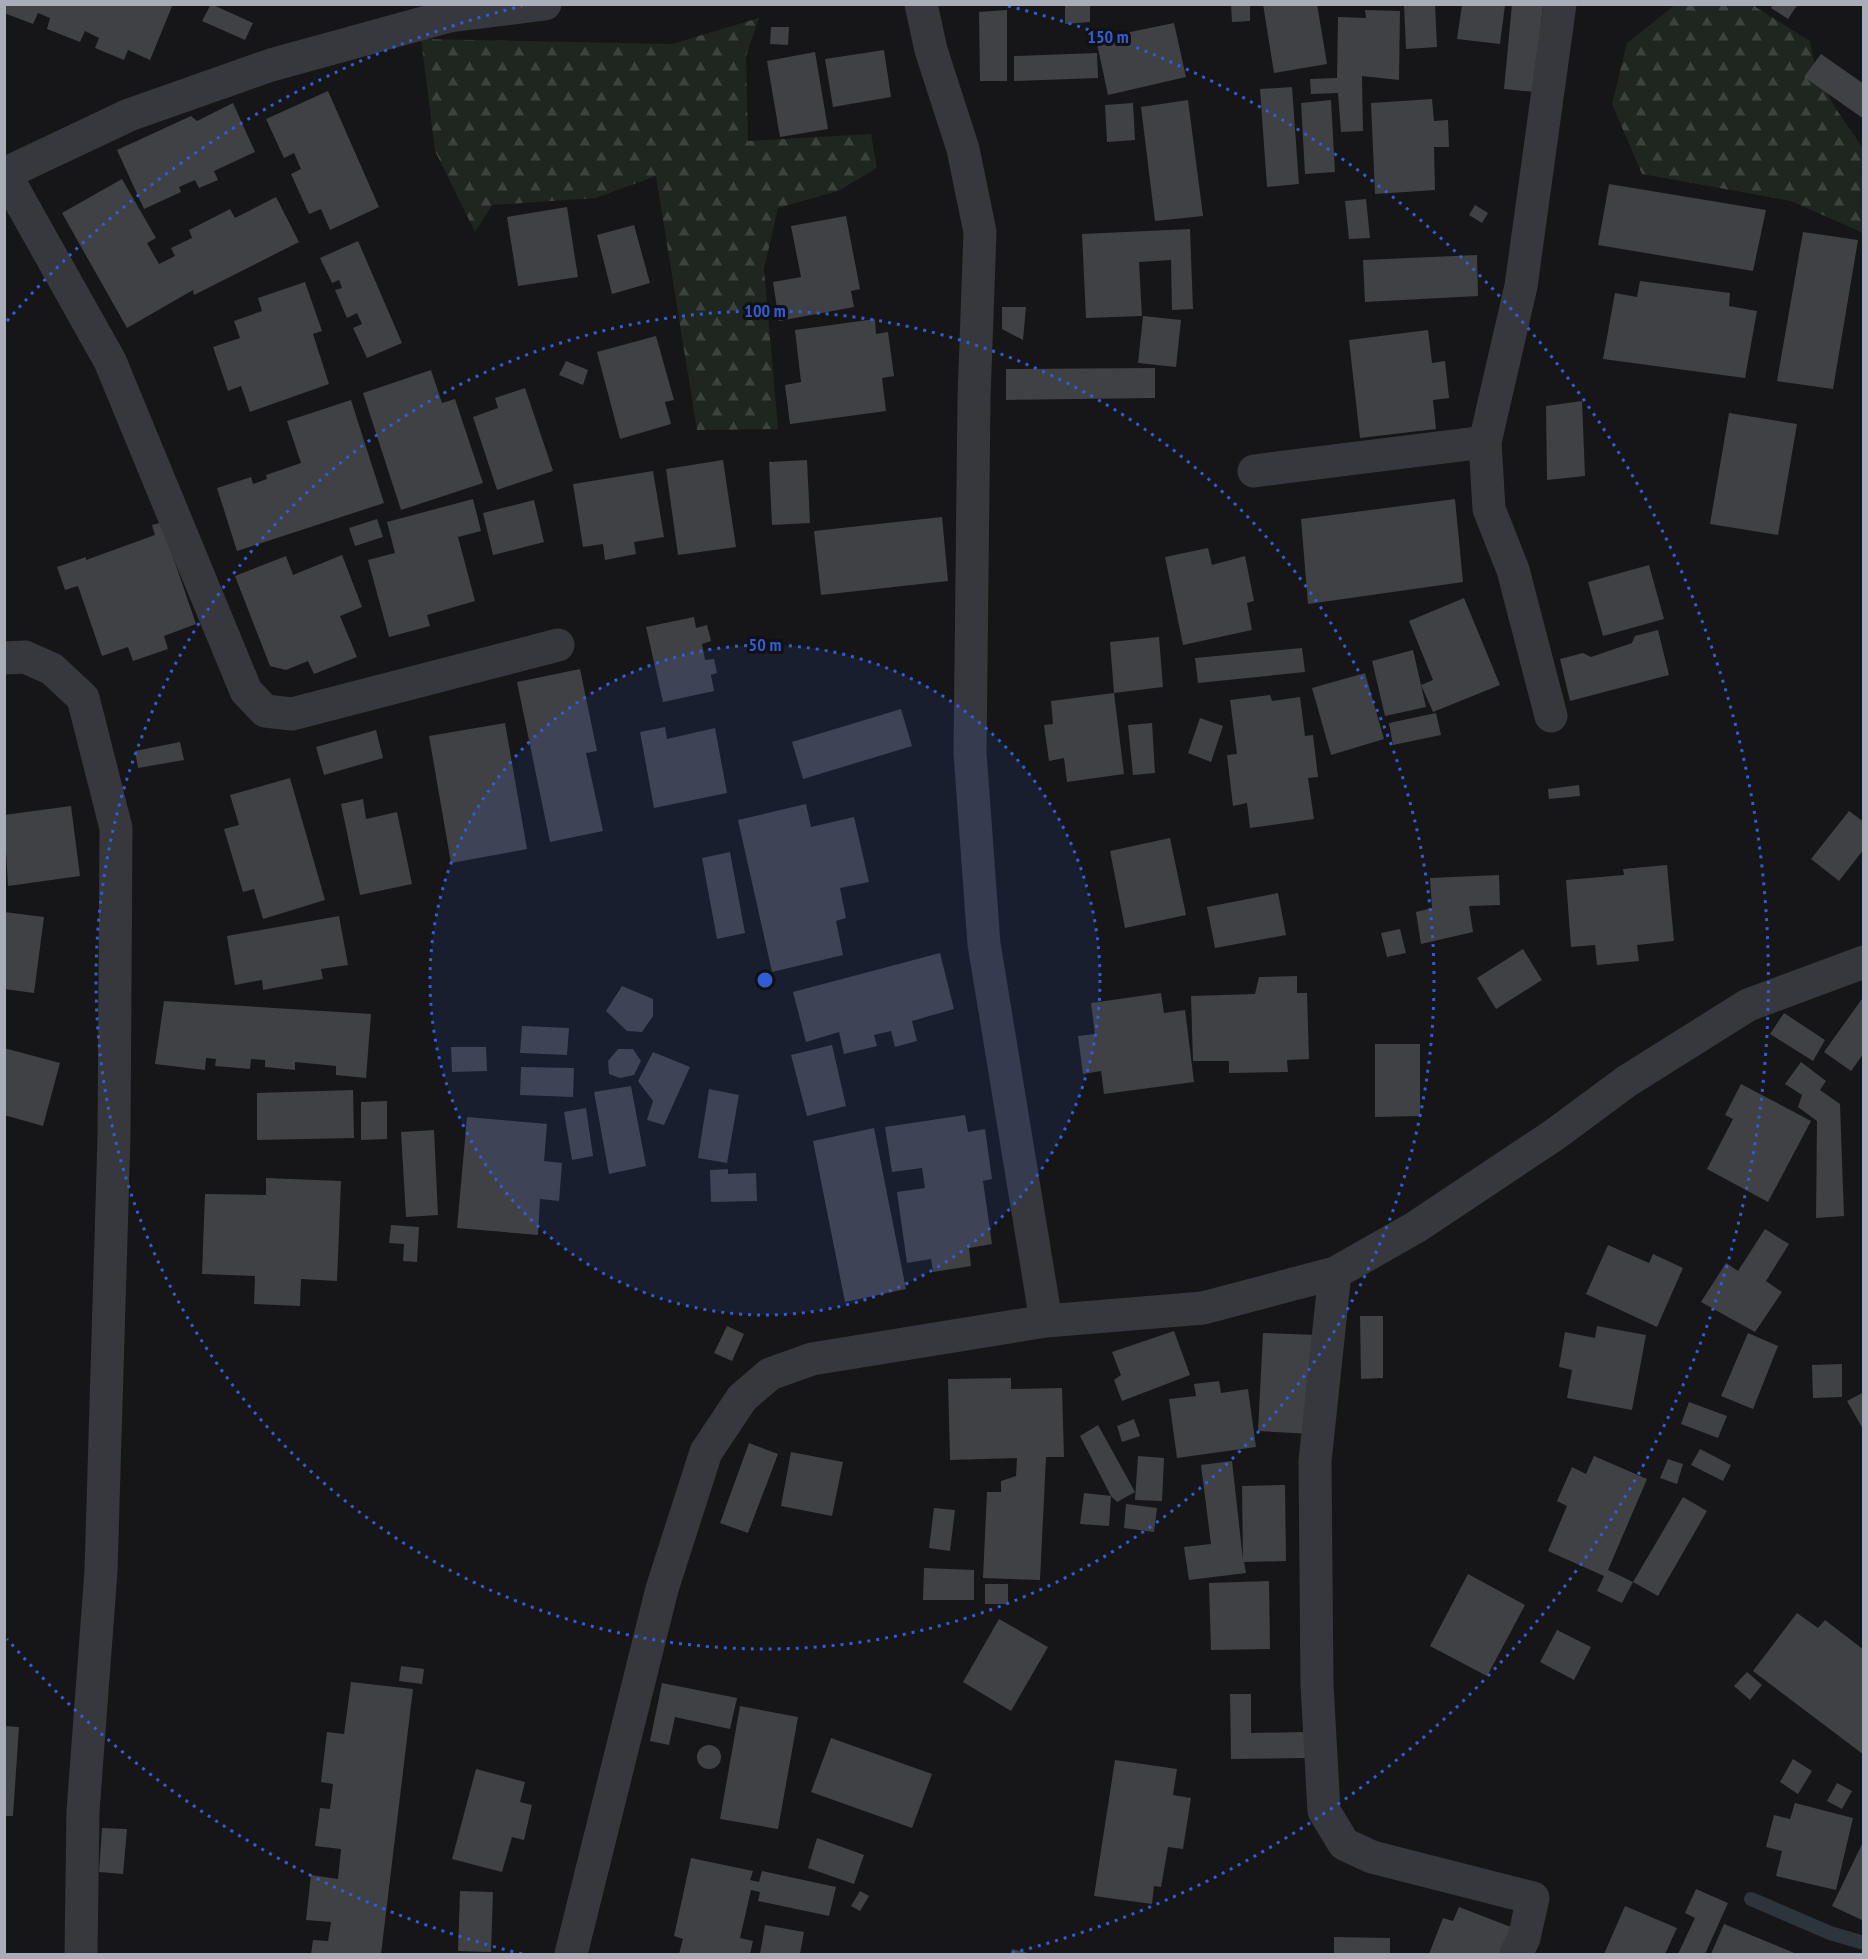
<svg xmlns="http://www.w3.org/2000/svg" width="1868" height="1959" font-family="'PT Sans Narrow',sans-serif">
  <defs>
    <pattern id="forest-firs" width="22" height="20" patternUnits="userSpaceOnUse" patternTransform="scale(1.5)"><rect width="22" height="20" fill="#1e261f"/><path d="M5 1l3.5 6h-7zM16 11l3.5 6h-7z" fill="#3c433d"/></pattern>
  </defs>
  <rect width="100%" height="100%" fill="#161618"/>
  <path fill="url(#forest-firs)" d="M1675 5 1751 4 1810 41 1816 73 1836 109 1863 148V233L1791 201 1642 174 1612 104 1627 43Z
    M759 18 746 56 748 141 871 134 877 168 838 191 778 208 764 269 778 429 697 430 656 176 596 198 492 205 475 232 435 151 421 39 672 44Z"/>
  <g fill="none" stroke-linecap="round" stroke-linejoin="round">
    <path stroke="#2c353c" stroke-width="14" d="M1751 1899 1830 1933 1864 1943"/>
  </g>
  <path fill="#404145" d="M4 4H173L150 60 128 50 124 60 95 48 99 38 85 31 80 42 47 29 50 18 38 13 33 24 4 13Z
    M211 4 253 23 245 40 202 21Z
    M1065 4H1090V22L1065 24Z
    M1231 4H1250V21L1232 22Z
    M1263 4H1317L1327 64 1274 73Z
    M1404 4H1435L1437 47 1406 49Z
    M1512 4H1543L1535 92 1504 89Z
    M1773 4H1798L1788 19 1771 8Z
    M1462 5H1505L1500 44 1457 39Z
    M1007 10V81H980L979 12Z
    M1365 10 1400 11 1399 80 1362 76 1363 131 1341 132 1338 93 1311 94 1310 79 1337 78 1338 17 1366 18Z
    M1174 23 1186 77 1108 95 1096 39Z
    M771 27H789L788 45 770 44Z
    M884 50 891 97 833 107 825 59Z
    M815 52 828 129 780 137 767 61Z
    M1097 53 1098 78 1014 81V56Z
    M1821 54 1864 84V119L1804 77Z
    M1292 87 1299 184 1267 187 1260 89Z
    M328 91 379 207 330 230 321 209 309 214 291 174 301 169 294 153 284 158 266 119Z
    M1432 99 1434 121 1448 120 1449 147H1434L1435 190 1375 194 1371 103Z
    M1188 100 1203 216 1155 221 1141 107Z
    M1331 100 1335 172 1305 174 1301 103Z
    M233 103 255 152 214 171 218 180 199 188 195 180 179 187 181 192 144 209 117 150 191 116 197 121Z
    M1133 103 1135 140 1107 142 1105 105Z
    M122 179 156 238 147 243 159 264 175 256 171 248 192 238 189 230 230 209 235 218 276 197 299 242 194 295 193 290 127 328 62 213Z
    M1609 184 1766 210 1753 271 1598 245Z
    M1366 199 1370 238 1349 239 1345 201Z
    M1475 205 1488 213 1482 223 1469 215Z
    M567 207 578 277 518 286 507 217Z
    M846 216 860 289 851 291 854 307 779 321 773 282 801 277 791 226Z
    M634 225 650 283 612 294 597 235Z
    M1190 229 1193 309 1172 310 1171 260 1139 262 1142 316 1086 318 1082 234Z
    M1803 232 1858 240 1833 389 1777 381Z
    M358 241 402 343 367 358 353 328 362 324 357 313 347 318 335 290 342 288 339 280 332 283 320 258Z
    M1477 255 1478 296 1365 302 1363 260Z
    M1640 281 1730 293 1729 306 1757 311 1745 378 1603 359 1615 293 1637 297Z
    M305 282 322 331 313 334 329 384 250 412 241 386 228 391 213 347 240 338 234 321 262 311 258 298Z
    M1002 307H1026L1023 340 1002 329Z
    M1143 316 1181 320 1176 367 1138 363Z
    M875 319 876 334 888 332 894 376 882 378 886 411 790 424 785 385 801 382 795 330Z
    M1428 330 1432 363 1445 361 1449 398 1433 400 1436 429 1360 438 1349 340Z
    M656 336 674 400 665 402 671 424 620 439 597 352Z
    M566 361 588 370 583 385 559 375Z
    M1155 368V398L1006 400V369Z
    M431 370 442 403 455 399 483 483 401 510 363 393Z
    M525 388 553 471 497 490 473 417 498 408 495 398Z
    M351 400 384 503 237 551 217 488 251 477 253 484 267 479 266 475 301 463 287 421Z
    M1582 401 1585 476 1547 480 1546 406Z
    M1729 413 1797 424 1778 535 1710 524Z
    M723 460 736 547 678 555 666 469Z
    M807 460 810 523 772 525 769 462Z
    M653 471 664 537 634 542 636 554 605 560 603 544 583 547 573 484Z
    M473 499 481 531 458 537 475 601 427 615 430 626 389 637 368 560 395 553 387 522Z
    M1455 499 1463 582 1308 604 1301 519Z
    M534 500 544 542 493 555 483 513Z
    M942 517 948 581 821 595 814 531Z
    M377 519 383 537 355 546 349 528Z
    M167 521 169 545 196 624 164 636 168 649 133 661 128 647 102 656 78 586 65 590 57 567 86 557V560L155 535 152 525Z
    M1208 548 1212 565 1245 556 1254 601 1247 603 1252 630 1183 645 1165 557Z
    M342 555 362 607 340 616 357 657 314 674 308 661 286 670 270 666 235 576 286 556 293 575Z
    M1649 565 1664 619 1603 636 1588 582Z
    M1464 598 1500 685 1433 712 1421 685 1433 680 1409 621Z
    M694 617 696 628 707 625 711 641 702 644 705 660 714 659 717 673 711 675 714 691 663 702 646 627Z
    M1658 630 1669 675 1570 701 1560 659 1583 653 1591 657 1632 643 1635 636Z
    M1159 637 1163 687 1114 693 1124 774 1067 782 1064 758 1049 761 1044 725 1053 724 1051 701 1114 693 1110 642Z
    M1302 648 1305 672 1198 683 1195 658Z
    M1413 650 1426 707 1385 716 1372 661Z
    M580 669 597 751 586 753 603 831 550 842 517 682Z
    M1365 673 1384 739 1331 755 1312 688Z
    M1270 695 1272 701 1300 697 1305 736 1313 735 1318 777 1308 778 1314 819 1250 828 1247 803 1233 806 1227 755 1237 754 1230 700Z
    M901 709 912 746 803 779 792 742Z
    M1436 713 1441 735 1393 745 1389 723Z
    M1200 718 1223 726 1211 762 1188 753Z
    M505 723 527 849 451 863 429 736Z
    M1152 723 1155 773 1133 775 1128 725Z
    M665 727 667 739 715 728 727 793 654 808 640 732Z
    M376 730 383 758 324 775 316 747Z
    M180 742 184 760 138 768 135 751Z
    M290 778 325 900 263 919 254 889 243 892 224 829 239 825 230 795Z
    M1579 785 1580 796 1549 799 1548 789Z
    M363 799 366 819 397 812 412 884 360 895 341 804Z
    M806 804 811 827 854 817 869 882 840 888 846 918 836 921 843 955 772 972 738 820Z
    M71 806 80 876 8 886 4 815Z
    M1849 811 1864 822V849L1839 881 1811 859Z
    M1170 838 1186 915 1125 928 1110 851Z
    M730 852 745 933 717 939 702 858Z
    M1667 865 1674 941 1637 945 1639 961 1597 965 1595 945 1571 947 1566 880 1624 875 1623 869Z
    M1499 875 1500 905 1469 906 1473 932 1421 944 1416 912 1432 908 1430 878Z
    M1278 893 1286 935 1215 948 1207 907Z
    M4 912 44 917 34 993 4 989Z
    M339 916 348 965 321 969 323 979 263 990 262 980 235 985 227 936Z
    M1400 929 1406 953 1387 957 1381 933Z
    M1523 949 1542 980 1496 1009 1477 978Z
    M940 953 954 1009 912 1021 917 1041 895 1047 891 1031 874 1035 877 1046 844 1054 839 1032 806 1042 793 992Z
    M1297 976V993H1307L1309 1059 1287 1060 1288 1072 1229 1073V1061H1193L1191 996 1255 994 1259 977Z
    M622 986 653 999V1016L642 1032 627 1031 606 1011Z
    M1161 993 1164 1013 1185 1010 1194 1082 1104 1094 1101 1071 1083 1074 1078 1036 1095 1034 1091 1003Z
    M1864 996V1053L1851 1071 1824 1052Z
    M164 1001 371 1014 366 1078 336 1075V1066L295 1062V1070L265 1067V1060L251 1059 250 1069 215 1066 216 1059 206 1058 205 1070 155 1064Z
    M1784 1013 1825 1040 1813 1061 1770 1034Z
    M522 1026 569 1028 567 1055 520 1053Z
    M1375 1044H1420V1116L1375 1117Z
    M832 1045 846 1106 807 1116 791 1055Z
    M451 1047H486L487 1071 452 1072Z
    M4 1048 60 1063 43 1126 4 1115Z
    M618 1049H633L641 1061 634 1075 620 1078 609 1074 608 1061Z
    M653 1052 690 1067 664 1125 647 1120 653 1101 638 1081Z
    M1801 1062 1826 1081 1820 1090 1840 1104 1844 1216 1816 1218 1817 1121 1798 1107 1802 1095 1785 1084Z
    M521 1067 574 1068 573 1097 520 1095Z
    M1741 1084 1811 1121 1768 1202 1707 1169 1733 1119 1725 1115Z
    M631 1086 646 1166 609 1174 594 1092Z
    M709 1089 739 1095 727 1163 698 1158Z
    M353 1090 354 1138 257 1140V1093Z
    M387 1101V1139L361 1140V1102Z
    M586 1108 593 1156 572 1160 564 1112Z
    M965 1115 968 1132 985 1129 992 1179 983 1181 992 1244 969 1248 971 1266 933 1272 931 1259 907 1263 897 1192 925 1188 922 1168 892 1172 885 1127Z
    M467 1117 547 1124 544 1161 562 1163 559 1201 540 1199 538 1235 457 1228Z
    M874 1128 906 1289 845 1302 813 1141Z
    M434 1130 438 1215 406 1217 401 1132Z
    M728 1169V1174L756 1173 757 1201 711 1202 710 1170Z
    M266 1178 341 1181 337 1281 301 1279 300 1306 254 1304 255 1276 202 1274 205 1194 266 1195Z
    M391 1225 419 1227 417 1262 403 1261 404 1244 389 1243Z
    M1765 1229 1789 1244 1766 1281 1782 1292 1755 1332 1701 1302 1726 1263 1738 1271Z
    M1608 1245 1649 1263 1653 1254 1683 1268 1657 1327 1586 1294Z
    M1360 1316H1383V1378L1361 1379Z
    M727 1326 744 1334 732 1361 714 1353Z
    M1597 1326 1646 1335 1632 1410 1567 1398 1572 1370 1559 1367 1565 1332 1595 1338Z
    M1174 1331 1190 1375 1122 1401 1114 1380 1121 1375 1112 1352Z
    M1263 1333 1317 1335 1313 1434 1258 1431Z
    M1748 1333 1778 1346 1753 1409 1721 1396Z
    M1842 1364V1397L1813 1398 1812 1365Z
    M1011 1378V1389L1062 1388 1064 1457H1046L1040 1580 983 1578 987 1492H1001V1481L1016 1476 1017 1458 950 1460 948 1379Z
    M1219 1381 1221 1393 1248 1389 1256 1447 1177 1458 1169 1399 1196 1396 1194 1384Z
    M1864 1392V1431L1847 1401Z
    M1689 1402 1727 1416 1718 1438 1681 1424Z
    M1134 1419 1140 1436 1122 1442 1117 1426Z
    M1098 1425 1135 1492 1117 1502 1111 1496 1109 1526 1080 1524 1084 1493 1111 1496 1080 1436Z
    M749 1443 778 1454 748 1533 720 1523Z
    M1700 1449 1731 1465 1723 1481 1691 1465Z
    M791 1452 843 1462 832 1516 781 1506Z
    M1138 1456 1164 1458 1162 1501 1135 1500Z
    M1594 1456 1647 1479 1608 1570 1633 1582 1622 1603 1597 1591 1604 1576 1548 1551 1567 1506 1557 1501 1572 1467 1586 1474Z
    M1668 1459 1683 1464 1677 1484 1660 1478Z
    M1232 1461 1243 1560 1242 1486 1285 1485 1286 1561 1244 1562 1246 1573 1189 1580 1184 1547 1211 1544 1201 1465Z
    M1683 1497 1707 1511 1658 1596 1633 1582Z
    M1126 1504 1157 1508 1154 1532 1124 1528Z
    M934 1508 955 1510 950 1551 929 1548Z
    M924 1568 974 1570V1600H923Z
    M1468 1574 1525 1605 1487 1676 1430 1646Z
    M1269 1581 1270 1649 1211 1650 1209 1583Z
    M985 1584H1008V1604H985Z
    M1797 1613 1818 1628 1825 1620 1864 1650V1755L1753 1671Z
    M999 1619 1048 1647 1011 1711 963 1682Z
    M1557 1630 1591 1647 1574 1680 1540 1662Z
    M401 1666 424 1669 422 1684 399 1681Z
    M1747 1672 1762 1685 1750 1700 1734 1686Z
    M351 1682 413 1689 381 1954H311L313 1940 328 1941 331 1922 306 1920 311 1875 338 1879 341 1849 315 1846 320 1808 330 1809 333 1784 321 1782 327 1732 344 1734Z
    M662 1683 737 1698 730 1729 675 1717 669 1745 650 1741Z
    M1230 1694H1251V1733L1305 1732V1758L1231 1759Z
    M740 1706 798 1717 778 1829 720 1819Z
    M4 1726 19 1727 13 1816H4Z
    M831 1738 932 1774 912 1828 811 1792Z
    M697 1757a12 12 0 1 1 24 0a12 12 0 1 1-24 0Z
    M1793 1759 1812 1771 1798 1794 1780 1782Z
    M1115 1760 1177 1769 1173 1795 1191 1798 1183 1849 1168 1847 1161 1887 1154 1886 1152 1904 1094 1896Z
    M476 1769 525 1782 520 1802 532 1805 524 1840 512 1837 502 1872 452 1859Z
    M1837 1783 1852 1791 1842 1809 1827 1801Z
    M1795 1803 1853 1818 1836 1890 1776 1876 1782 1851 1766 1847 1774 1815 1790 1819Z
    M102 1828 127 1829 123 1874 99 1872Z
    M817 1838 864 1855 854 1884 808 1868Z
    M1864 1840V1921L1832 1906Z
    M691 1858 753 1871 750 1880 759 1882 762 1871 836 1887 829 1916 758 1901 760 1892 751 1890 740 1938 753 1941 750 1954H679L683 1939 674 1936Z
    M1696 1889 1728 1903 1705 1954H1678L1695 1918 1685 1913Z
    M460 1891 493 1892 491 1952 458 1951Z
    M860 1891 869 1896 860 1911 851 1906Z
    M1625 1906 1677 1928 1665 1954H1604Z
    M1459 1907 1511 1927 1500 1954H1429L1443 1918 1453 1921Z
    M1724 1924 1797 1954H1711Z
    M765 1925 804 1932 800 1954H760Z
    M1334 1937 1390 1938V1954H1334Z
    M1012 1949 1032 1954H1011Z"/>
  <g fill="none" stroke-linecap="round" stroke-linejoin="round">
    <path stroke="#37383d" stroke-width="33" d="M921 4 931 50 963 149 980 232 974 398 970 753 984 944 1046 1321
      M4 174 129 115 271 65 449 16 545 4
      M5 174 110 361 246 691 265 711 292 714 558 645
      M1254 471 1485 442
      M4 658 25 657 52 669 83 698 116 828 114 1137 101 1571 83 1811 81 1954
      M1551 716 1513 570 1489 509 1485 442 1521 286 1560 4
      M1335 1273 1315 1461 1317 1685 1324 1811 1344 1844 1372 1857 1533 1898 1524 1938 1516 1954
      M571 1954 662 1589 706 1452 742 1398 770 1374 812 1359 1046 1321 1203 1308 1335 1273 1416 1227 1554 1135 1627 1081 1748 1005 1864 962"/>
  </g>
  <circle cx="765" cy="980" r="335" fill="#325cd3" fill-opacity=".12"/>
  <g fill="none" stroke="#325cd3" stroke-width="3" stroke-dasharray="3 6">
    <circle cx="765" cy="980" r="335"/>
    <circle cx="765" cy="980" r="669"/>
    <path d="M522 1954A1004 1004 0 0 1 7 1639M7 321A1004 1004 0 0 1 522 6M1008 6A1004 1004 0 0 1 1008 1954"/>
  </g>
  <circle cx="765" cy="980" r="9" fill="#325cd3" stroke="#111113" stroke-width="3"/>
  <g font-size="18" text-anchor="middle" font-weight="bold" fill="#325cd3" stroke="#111113" stroke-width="6" stroke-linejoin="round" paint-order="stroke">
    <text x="1108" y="43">150 m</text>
    <text x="765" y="317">100 m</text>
    <text x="765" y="651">50 m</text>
  </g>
  <rect width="1868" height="1959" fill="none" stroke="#a8adb8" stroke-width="12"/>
</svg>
